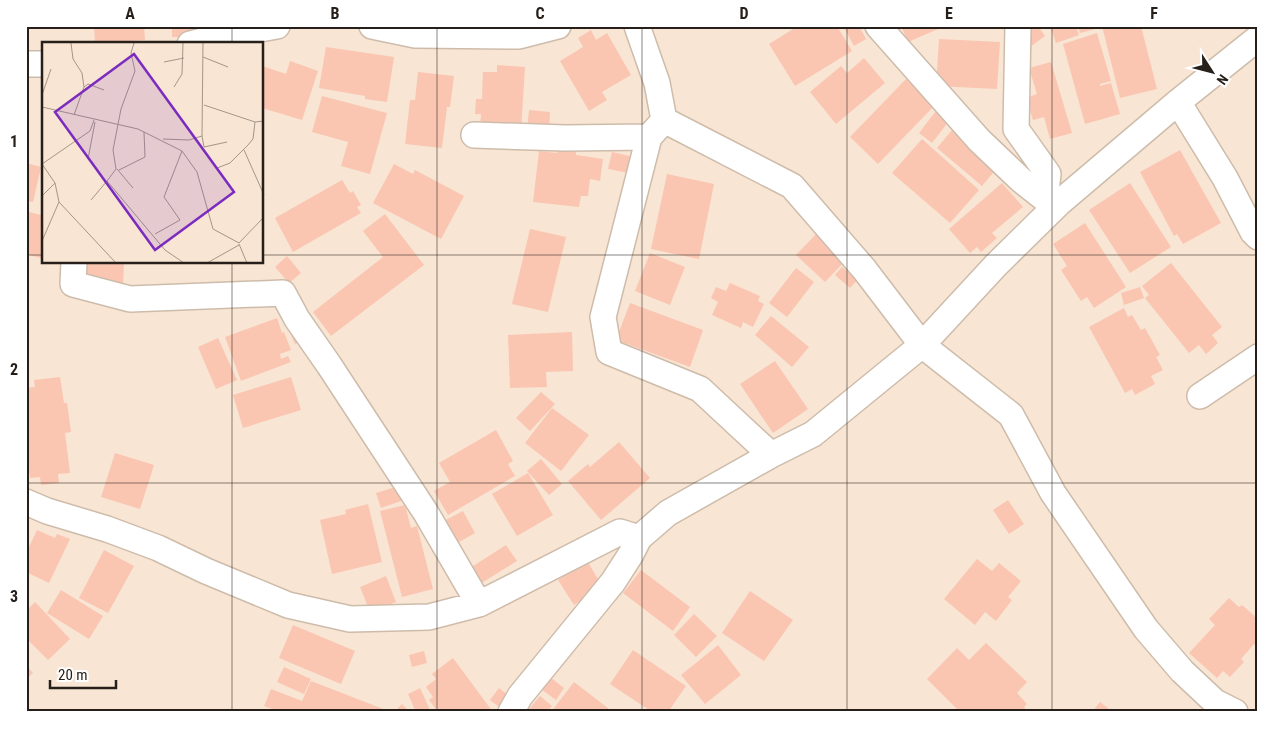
<svg xmlns="http://www.w3.org/2000/svg" width="1284" height="738" font-family="'Roboto Condensed',sans-serif">
  <rect width="100%" height="100%" fill="#f8e5d3"/>
  <path fill="#fac6b2" d="M94 26H144L145 40 95 43Z
    M172 26H210L209 37H172Z
    M798 26H837L852 51 795 86 769 44Z
    M843 26H859L866 39 854 46Z
    M901 26H945L908 42Z
    M1035 26H1038L1045 36 1030 47 1022 36Z
    M1050 26H1076L1079 35 1056 43Z
    M1078 26H1095V29L1080 33Z
    M1102 26H1141L1157 89 1120 98Z
    M591 30 596 40 607 33 631 75 602 92 607 100 589 111 560 61 583 47 578 38Z
    M1097 33 1111 81 1100 84V86L1111 83 1120 114 1085 124 1063 44Z
    M939 39 1000 42 997 89 936 86Z
    M326 47 394 57 387 102 365 99V96L319 88Z
    M864 58 885 83 836 124 810 92 841 66 847 73Z
    M290 61 318 71 302 120 262 108V66L286 74Z
    M1051 62 1072 133 1050 139 1044 117 1033 120 1026 98 1037 94 1029 68Z
    M497 65 525 67 521 130 480 129 481 114H475L476 99H482L483 72H497Z
    M418 72 454 76 450 107H447L442 148 405 144 410 100H415Z
    M906 79 934 106 878 164 850 137Z
    M322 96 387 113 370 174 341 166 348 142 312 132Z
    M529 110 550 112 549 131 527 130Z
    M936 111 949 121 932 143 919 133Z
    M952 130 997 168 982 186 937 148Z
    M922 139 979 190 950 223 892 173Z
    M558 150 576 152V155L603 159 600 181 590 179 588 196H581L579 207 533 202 539 151 557 153Z
    M1180 150 1221 223 1183 244 1177 234 1174 236 1140 172Z
    M612 152 638 158 634 174 608 169Z
    M26 163 41 167 33 202 26 201Z
    M394 164 413 174 415 170 464 196 441 239 373 203Z
    M667 174 714 184 699 259 651 249Z
    M342 180 350 193 353 191 361 205 357 207 361 213 293 252 275 218Z
    M1002 183 1023 207 992 233 997 238 981 252 977 247 970 253 949 229Z
    M1130 183 1171 247 1130 273 1089 210Z
    M26 211 44 216V259L26 254Z
    M385 214 424 265 331 336 313 312 383 257 363 231Z
    M1085 223 1126 287 1094 308 1087 297 1081 301 1061 270 1067 266 1053 244Z
    M530 229 566 237 548 312 512 304Z
    M817 233 846 260 825 282 796 255Z
    M650 253 685 267 670 305 635 291Z
    M287 256 301 273 289 283 275 267Z
    M87 262H124L123 285 86 284Z
    M1171 263 1222 327 1212 335 1218 343 1206 354 1199 345 1189 353 1145 298 1149 295 1142 286Z
    M842 267 849 273 852 270 860 277 850 288 835 275Z
    M796 268 814 282 787 317 769 303Z
    M730 283 760 296 758 301 764 304 753 327 743 322 741 328 712 315 718 302 711 298 716 287 726 291Z
    M1140 287 1144 298 1124 305 1121 293Z
    M630 303 703 330 690 367 616 340Z
    M1124 308 1128 317 1132 315 1141 330 1145 328 1160 355 1156 357 1163 370 1151 376 1155 384 1135 395 1132 389 1125 393 1089 327Z
    M771 316 809 347 792 367 755 335Z
    M277 318 282 333 284 332 291 350 280 354 281 359 288 356 291 362 241 381 225 337Z
    M297 326 303 340 295 344 289 330Z
    M572 332 573 371 546 372 547 387 510 388 508 335Z
    M218 338 237 380 216 389 198 347Z
    M775 361 808 409 773 433 740 384Z
    M60 377 64 403H67L71 432 65 433 70 473 58 474 59 483 41 485 40 477 30 478 26 447V388L35 387 34 380Z
    M291 377 301 410 243 428 233 395Z
    M541 392 555 404 530 431 516 418Z
    M552 408 589 435 561 471 525 443Z
    M496 430 513 461 508 464 515 476 448 515 434 491 450 482 439 463Z
    M619 442 650 478 601 520 568 481 588 464 590 467Z
    M115 453 154 465 140 509 101 497Z
    M541 459 562 484 549 495 527 471Z
    M528 473 553 515 517 536 492 494Z
    M402 485 407 499 381 508 376 493Z
    M1008 500 1024 524 1009 534 993 510Z
    M368 504 382 562 332 574 320 520 346 514 345 510Z
    M405 505 411 528 417 526 433 589 402 597 380 511Z
    M463 511 475 533 452 546 440 523Z
    M37 530 55 538 57 534 70 539 49 583 26 572V553Z
    M506 545 517 561 480 584 470 568Z
    M104 550 134 566 108 613 79 598Z
    M977 559 992 571 999 563 1021 581 1008 597 1012 600 996 621 985 612 975 625 944 599Z
    M587 561 603 587 574 605 558 580Z
    M641 570 690 607 673 631 623 593Z
    M386 576 396 602 370 612 360 587Z
    M61 590 103 616 89 639 47 613Z
    M750 591 793 620 764 661 722 633Z
    M1229 598 1239 607 1242 605 1257 618 1254 621 1258 624V649L1254 644 1241 659 1244 662 1230 677 1223 671 1217 678 1189 653 1215 625 1209 619Z
    M35 602 70 639 48 660 26 638V611Z
    M694 614 717 636 696 657 674 635Z
    M293 625 355 651 341 684 279 658Z
    M986 643 1027 682 1017 693 1027 704 1024 707 1028 712H960L927 679 957 648 969 660Z
    M718 645 741 675 705 704 681 675Z
    M633 650 686 686 668 712H652L610 684Z
    M424 651 427 663 412 667 409 655Z
    M453 658 493 712H438L429 700 433 697 426 687 436 679 432 674Z
    M26 665 33 673 26 679Z
    M284 667 311 679 304 694 277 682Z
    M550 677 564 688 556 700 541 689Z
    M311 681 391 712H280L264 706 271 689 302 701Z
    M574 682 613 712H551Z
    M420 688 431 712H416L408 694Z
    M499 688 512 698 503 710 490 700Z
    M540 696 552 706 547 712H533L529 709Z
    M1100 702 1113 712H1092Z
    M402 704 410 712H394Z"/>
  <g fill="none" stroke-linecap="round" stroke-linejoin="round">
    <defs>
      <path id="street" d="M372 26 415 35 519 36 558 26
        M637 26 657 83 664 120 792 186 864 269 922 345 1011 415 1053 493 1146 629 1182 671 1215 702 1235 712
        M878 26 979 140 1021 180 1045 199
        M1018 26 1016 129 1048 174 1045 199 1057 203
        M190 44 225 35 277 26
        M26 64H44
        M1178 102 1225 178 1253 232 1258 237
        M474 135 565 138 649 137 659 126
        M649 137 603 317 609 352 700 389 771 455
        M74 262 73 284 130 299 283 293 297 319 329 365 426 513 479 604
        M1200 396 1258 357
        M26 502 47 511 107 529 158 548 206 571 288 605 350 619 429 617 479 604 620 532 639 538 668 513 771 455 813 434 922 345 996 265 1059 203 1178 102 1258 38
        M511 712 520 696 613 582 631 554 639 538"/>
    </defs>
    <use href="#street" stroke="#cebcab" stroke-width="28"/>
    <use href="#street" stroke="#fff" stroke-width="25"/>
  </g>
  <path fill="none" stroke="#27201a" stroke-width="1" stroke-opacity="0.55" d="M232 26V44M437 26V712M642 26V712M847 26V712M1052 26V712M26 255H44M262 255H1258M232 262V712M26 483H1258"/>
  <g transform="translate(42 42)">
    <rect width="221" height="221" fill="#f8e5d3"/>
    <path fill="none" stroke="#a49689" stroke-width="1" d="M29 1 31 17 40 31 42 45 32 73M92 1 89 11 93 29 79 67 71 108 74 127 65 139 123 208 142 221M161 15 186 25M122 20 142 16M42 45 46 42 62 48M132 45 140 32 141 1M0 53 9 27M162 63 213 80 222 79M0 65 96 87 140 109 155 130 171 187 197 201M160 94 162 105 185 100M121 97 147 98 160 94 161 1M202 108 222 153M46 117 53 80M0 122 13 141 17 160 74 221M0 122 48 89 52 78M175 126 188 121 206 103 211 97 213 80M75 127 91 146M77 128 103 115 102 90M0 154 13 141M49 158 65 139M113 192 138 178 122 155 140 109M0 199 17 160M197 201 222 175M197 202 205 221M165 221 197 203"/>
    <path fill="#7b2cbf" fill-opacity="0.15" stroke="#7b2cbf" stroke-width="2.5" d="M92 12 192 150 113 208 13 70Z"/>
    <rect width="221" height="221" fill="none" stroke="#27201a" stroke-width="2.5"/>
  </g>
  <rect width="1284" height="738" fill="none" stroke="#ffffff" stroke-width="55"/>
  <g transform="translate(1212 72) rotate(126)" stroke="#ffffff" stroke-width="4" paint-order="stroke">
  <path d="M0-4L9 19L0 12L-9 19Z" fill="#27201a"/>
  <text y="-8" font-size="14" font-weight="bold" text-anchor="middle" fill="#27201a">N</text>
  </g>
  <path d="M50 680v8h66v-8" fill="none" stroke="#27201a" stroke-width="2.5"/>
  <text x="58" y="680" font-size="15" fill="#27201a" stroke="#ffffff" stroke-width="4" paint-order="stroke">20 m</text>
  <rect x="28" y="28" width="1228" height="682" fill="none" stroke="#27201a" stroke-width="2"/>
  <g font-size="16" text-anchor="middle" font-weight="bold" fill="#27201a">
    <text x="130" y="19">A</text>
    <text x="335" y="19">B</text>
    <text x="540" y="19">C</text>
    <text x="744" y="19">D</text>
    <text x="949" y="19">E</text>
    <text x="1154" y="19">F</text>
    <text x="14" y="147">1</text>
    <text x="14" y="375">2</text>
    <text x="14" y="602">3</text>
  </g>
</svg>
